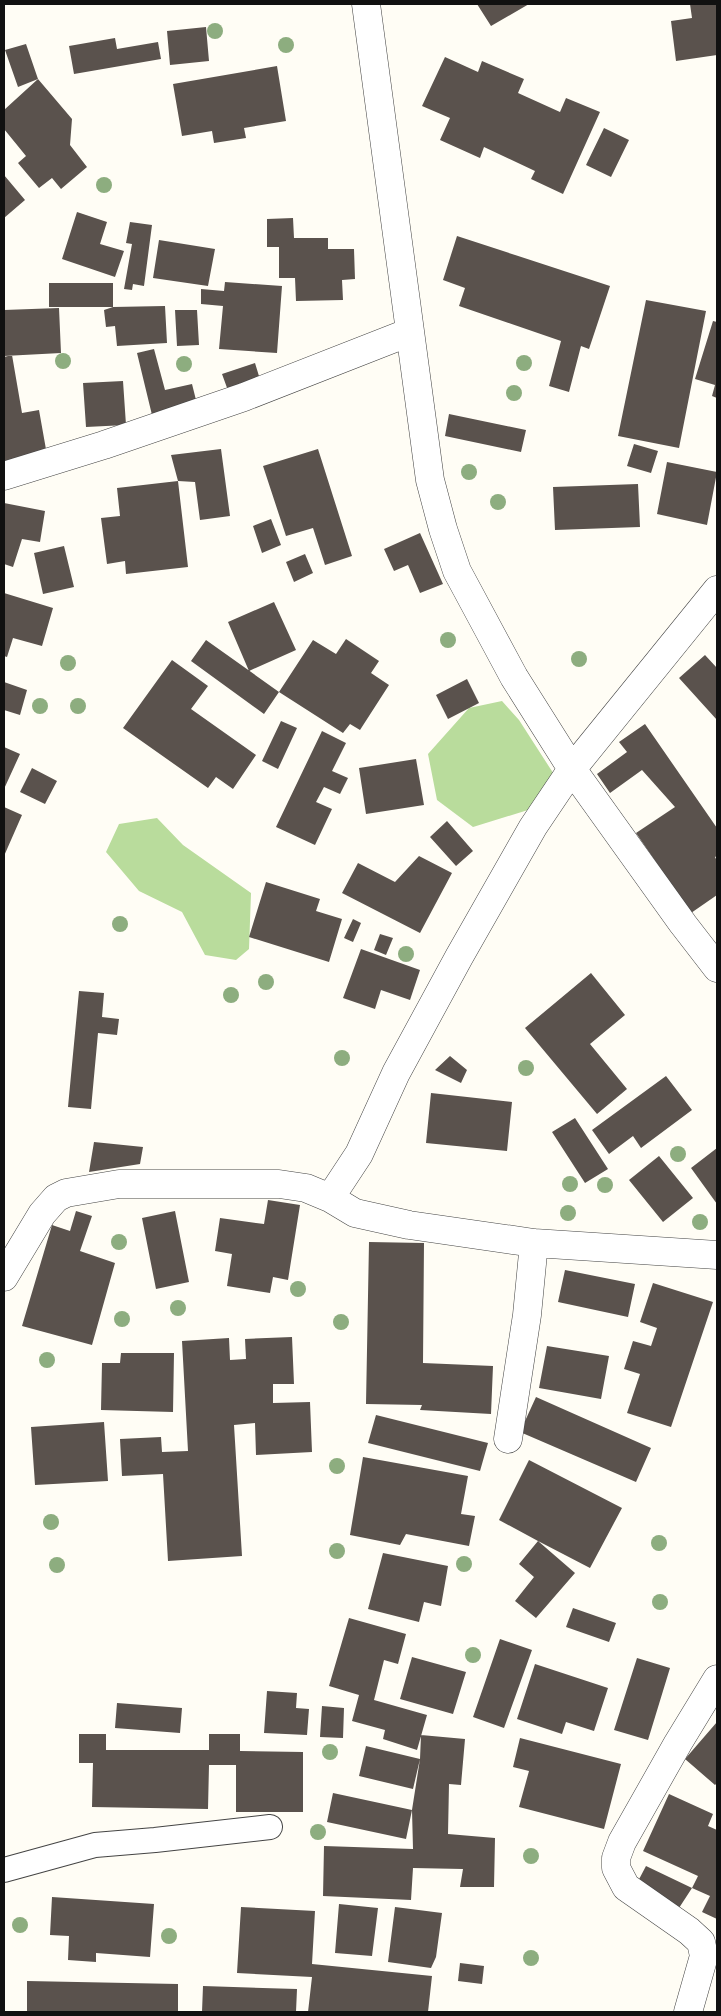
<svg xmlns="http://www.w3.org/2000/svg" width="721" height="2016" font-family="'IBM Plex Serif',serif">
  <rect width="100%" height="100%" fill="#fffdf5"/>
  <path fill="#b9dc9c" d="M502 701 519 720 557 779 528 810 473 827 437 800 428 754 469 708Z
    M157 818 183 845 251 893 249 949 236 960 205 955 182 912 139 891 106 852 119 824Z"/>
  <path fill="#5a524d" d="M477 4H529L491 26Z
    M690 4H717V55L676 61 671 21 692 18Z
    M206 27 209 61 170 65 167 31Z
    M115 38 117 49 158 42 161 59 74 74 69 46Z
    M26 44 38 79 18 87 5 50Z
    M445 57 478 72 482 61 524 79 518 93 560 112 566 98 600 112 563 194 531 179 535 171 484 147 480 158 440 140 450 118 422 106Z
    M277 66 286 121 244 128 246 138 214 143 212 131 182 136 173 84Z
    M38 79 72 119 70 145 87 167 61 189 52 178 39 188 18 163 26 156 4 129V110Z
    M604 128 629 140 611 177 586 165Z
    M4 175 25 200 4 218Z
    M77 212 107 222 100 244 124 251 115 277 62 259Z
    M293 218 294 238H328V249H354L355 279 342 280 343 300 296 301 295 278H279V247H267V219Z
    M130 222 152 225 144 286 133 284 132 290 124 289 132 244 126 243Z
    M457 236 610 286 589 349 581 346 569 392 549 386 561 341 459 306 465 288 443 280Z
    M159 240 215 249 208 286 153 278Z
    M225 282 282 286 277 353 219 349 223 306 201 304V289L224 291Z
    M49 283H113V307H49Z
    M646 300 706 311 679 448 618 436Z
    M165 306 167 343 117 346 115 326 106 327 104 310 113 307Z
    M59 308 61 353 4 356V310Z
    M175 310H197L199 345 177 346Z
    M713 321 717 322V398L712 396 715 385 695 379Z
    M154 349 165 390 192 384 197 404 152 415 137 353Z
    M12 355 22 413 39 410 47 455 4 462V357Z
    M255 363 262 386 230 396 222 374Z
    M123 381 126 425 86 427 83 383Z
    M449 414 526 430 521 452 445 436Z
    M634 444 658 451 651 473 627 466Z
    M221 449 230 516 200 520 195 482 178 481 171 455Z
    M318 449 352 556 325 565 313 528 286 536 263 466Z
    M667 462 717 472 707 525 657 514Z
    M178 481 188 567 126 574 125 561 107 564 101 518 120 516 117 488Z
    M638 484 640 527 555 530 553 487Z
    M4 503 45 511 40 542 22 539 13 567 4 564Z
    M271 519 281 545 262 553 253 526Z
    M420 533 443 584 420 593 408 565 394 571 384 549Z
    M64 546 74 587 43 594 34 553Z
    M305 554 313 573 294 582 286 562Z
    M4 593 53 608 42 646 13 638 7 657 4 656Z
    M274 602 296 650 249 671 228 622Z
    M346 639 379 661 371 673 389 685 360 730 350 724 343 733 279 692 313 640 336 654Z
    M206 640 279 692 264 714 191 661Z
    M705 655 717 668V720L679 678Z
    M172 660 208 686 191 709 256 755 233 789 216 777 208 788 123 728Z
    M467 679 479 703 448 719 436 695Z
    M4 682 27 690 20 715 4 710Z
    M281 721 297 728 278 769 262 761Z
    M645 724 717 828V856L715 857 717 861V895L691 913 636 833 675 807 642 770 610 793 597 774 627 752 619 742Z
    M322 731 346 743 332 771 348 778 340 794 324 787 316 802 332 809 315 845 276 827Z
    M4 747 20 754 4 789Z
    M416 759 424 805 366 814 359 768Z
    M32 768 57 781 45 804 20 792Z
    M4 807 22 815 4 856Z
    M447 821 473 851 456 866 430 837Z
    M419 856 452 873 420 933 342 893 358 863 395 882Z
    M266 882 320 899 316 911 342 919 329 962 249 937Z
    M353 919 361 923 353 942 344 938Z
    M380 934 393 938 386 955 374 950Z
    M361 949 420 970 410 1000 381 990 375 1009 343 998Z
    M591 973 625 1015 590 1044 627 1089 597 1114 525 1028Z
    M79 991 104 993 102 1017 119 1019 117 1035 98 1033 91 1109 68 1107Z
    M450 1056 467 1070 461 1083 435 1070Z
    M666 1076 692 1110 641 1148 633 1136 609 1154 592 1130Z
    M431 1093 512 1102 507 1151 426 1143Z
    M575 1118 608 1169 585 1183 552 1132Z
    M94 1142 143 1147 140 1164 89 1172Z
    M717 1148V1204L691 1168Z
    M659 1156 693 1198 663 1222 629 1180Z
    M268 1200 300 1205 288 1280 273 1277 270 1293 227 1286 232 1254 215 1251 220 1218 264 1224Z
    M76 1211 92 1216 80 1251 115 1263 92 1345 22 1326 52 1225 70 1231Z
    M175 1211 189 1282 156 1289 142 1218Z
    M369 1242 424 1243 423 1363 493 1366 491 1414 420 1410 422 1405 366 1404Z
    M565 1270 635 1284 628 1317 558 1302Z
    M653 1283 713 1302 671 1427 627 1413 640 1374 624 1369 633 1341 651 1346 657 1328 640 1322Z
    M292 1337 294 1384H273V1403L310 1402 312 1452 256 1455 255 1423 234 1425 242 1556 168 1561 163 1474 122 1476 120 1439 161 1437 162 1452 188 1451 182 1341 229 1338 230 1360 246 1359 245 1339Z
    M547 1346 609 1356 601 1399 539 1388Z
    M121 1353H174L173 1412 101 1410 102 1363H120Z
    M536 1397 651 1448 636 1482 520 1432Z
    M376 1415 488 1443 480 1471 368 1443Z
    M104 1422 108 1481 35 1485 31 1427Z
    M363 1457 468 1476 461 1514 475 1516 469 1546 406 1534 400 1545 350 1535Z
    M529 1460 622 1508 590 1568 538 1541 575 1573 536 1618 515 1601 534 1577 519 1564 538 1541 499 1520Z
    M383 1553 448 1566 441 1606 424 1602 419 1622 368 1609Z
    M573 1608 616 1623 609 1642 566 1627Z
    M349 1618 406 1634 398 1664 384 1660 374 1700 427 1715 417 1750 383 1739 385 1730 352 1721 359 1695 329 1686Z
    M500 1639 532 1650 504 1728 473 1717Z
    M412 1657 466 1672 453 1714 400 1699Z
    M637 1658 670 1668 648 1740 614 1730Z
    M535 1664 608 1688 594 1731 566 1722 562 1734 517 1719Z
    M267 1691 297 1693 296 1708 309 1709 307 1735 264 1733Z
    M117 1703 182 1708 180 1733 115 1728Z
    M322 1706 344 1708 343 1738 320 1737Z
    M717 1722V1783L715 1785 685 1759Z
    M79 1734H106V1750H209V1734H240V1751L303 1752V1812H236V1765H209L208 1809 92 1807 93 1763H79Z
    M421 1735 465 1739 461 1785 449 1784 448 1834 495 1838 494 1887H460L463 1869 413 1868 411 1900 323 1896 324 1846 413 1849 412 1810 420 1759 413 1789 359 1776 366 1746 420 1759Z
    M520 1738 621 1764 604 1829 519 1807 529 1771 513 1767Z
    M333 1793 412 1810 406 1839 327 1822Z
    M669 1794 713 1814 708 1826 717 1830V1919L702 1912 710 1896 692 1888 698 1876 643 1851Z
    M646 1866 692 1888 679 1908 636 1885Z
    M52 1897 154 1904 150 1957 96 1953V1962L68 1960 69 1936 50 1935Z
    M339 1904 378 1908 372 1956 335 1953Z
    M241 1907 315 1911 312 1964 432 1976 428 2012H308L312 1977 237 1973Z
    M395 1907 442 1913 436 1957 431 1968 388 1962Z
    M460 1963 484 1966 482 1984 458 1981Z
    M27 1981 178 1984V2012H27Z
    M203 1986 297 1989 296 2012H202Z"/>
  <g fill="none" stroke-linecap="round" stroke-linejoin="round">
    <defs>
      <path id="lane" d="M4 1870 95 1845 155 1840 270 1827"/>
      <path id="street" d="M366 4 430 480 443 529 457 571 514 677 572 769 683 924 717 968
        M4 476 104 445 244 397 410 332
        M330 1198 359 1154 396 1073 459 957 533 827 572 769 717 590
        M4 1277 42 1214 56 1198 66 1193 119 1184H279L306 1188 330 1198 355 1213 409 1225 534 1243 717 1255
        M508 1439 527 1315 534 1243
        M688 2012 704 1956 701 1942 689 1931 626 1887 616 1868V1858L622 1842 678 1743 717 1679"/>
    </defs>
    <use href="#lane" stroke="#444" stroke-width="26"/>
    <use href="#street" stroke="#444" stroke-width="29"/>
    <use href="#lane" stroke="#fff" stroke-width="24"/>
    <use href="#street" stroke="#fff" stroke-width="28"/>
  </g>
  <g fill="#8dad7f">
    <circle cx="215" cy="31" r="8"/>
    <circle cx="286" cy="45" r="8"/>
    <circle cx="104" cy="185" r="8"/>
    <circle cx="63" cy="361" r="8"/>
    <circle cx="524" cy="363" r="8"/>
    <circle cx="184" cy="364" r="8"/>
    <circle cx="514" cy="393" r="8"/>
    <circle cx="469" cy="472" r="8"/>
    <circle cx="498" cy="502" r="8"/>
    <circle cx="448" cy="640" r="8"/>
    <circle cx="579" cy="659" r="8"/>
    <circle cx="68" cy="663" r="8"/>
    <circle cx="40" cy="706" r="8"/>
    <circle cx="78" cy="706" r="8"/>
    <circle cx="120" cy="924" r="8"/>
    <circle cx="406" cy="954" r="8"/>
    <circle cx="266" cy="982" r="8"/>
    <circle cx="231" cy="995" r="8"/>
    <circle cx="342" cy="1058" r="8"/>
    <circle cx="526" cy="1068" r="8"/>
    <circle cx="678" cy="1154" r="8"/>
    <circle cx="570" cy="1184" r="8"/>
    <circle cx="605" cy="1185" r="8"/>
    <circle cx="568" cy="1213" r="8"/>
    <circle cx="700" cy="1222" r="8"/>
    <circle cx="119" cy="1242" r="8"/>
    <circle cx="298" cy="1289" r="8"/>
    <circle cx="178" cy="1308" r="8"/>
    <circle cx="122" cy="1319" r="8"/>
    <circle cx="341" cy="1322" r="8"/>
    <circle cx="47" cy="1360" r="8"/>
    <circle cx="337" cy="1466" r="8"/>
    <circle cx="51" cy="1522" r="8"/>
    <circle cx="659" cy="1543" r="8"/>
    <circle cx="337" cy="1551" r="8"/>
    <circle cx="464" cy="1564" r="8"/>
    <circle cx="57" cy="1565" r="8"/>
    <circle cx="660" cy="1602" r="8"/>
    <circle cx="473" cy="1655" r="8"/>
    <circle cx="330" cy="1752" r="8"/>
    <circle cx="318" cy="1832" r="8"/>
    <circle cx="531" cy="1856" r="8"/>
    <circle cx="20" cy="1925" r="8"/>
    <circle cx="169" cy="1936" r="8"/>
    <circle cx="531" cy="1958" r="8"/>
  </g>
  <rect width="721" height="2016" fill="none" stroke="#111111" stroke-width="10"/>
</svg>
